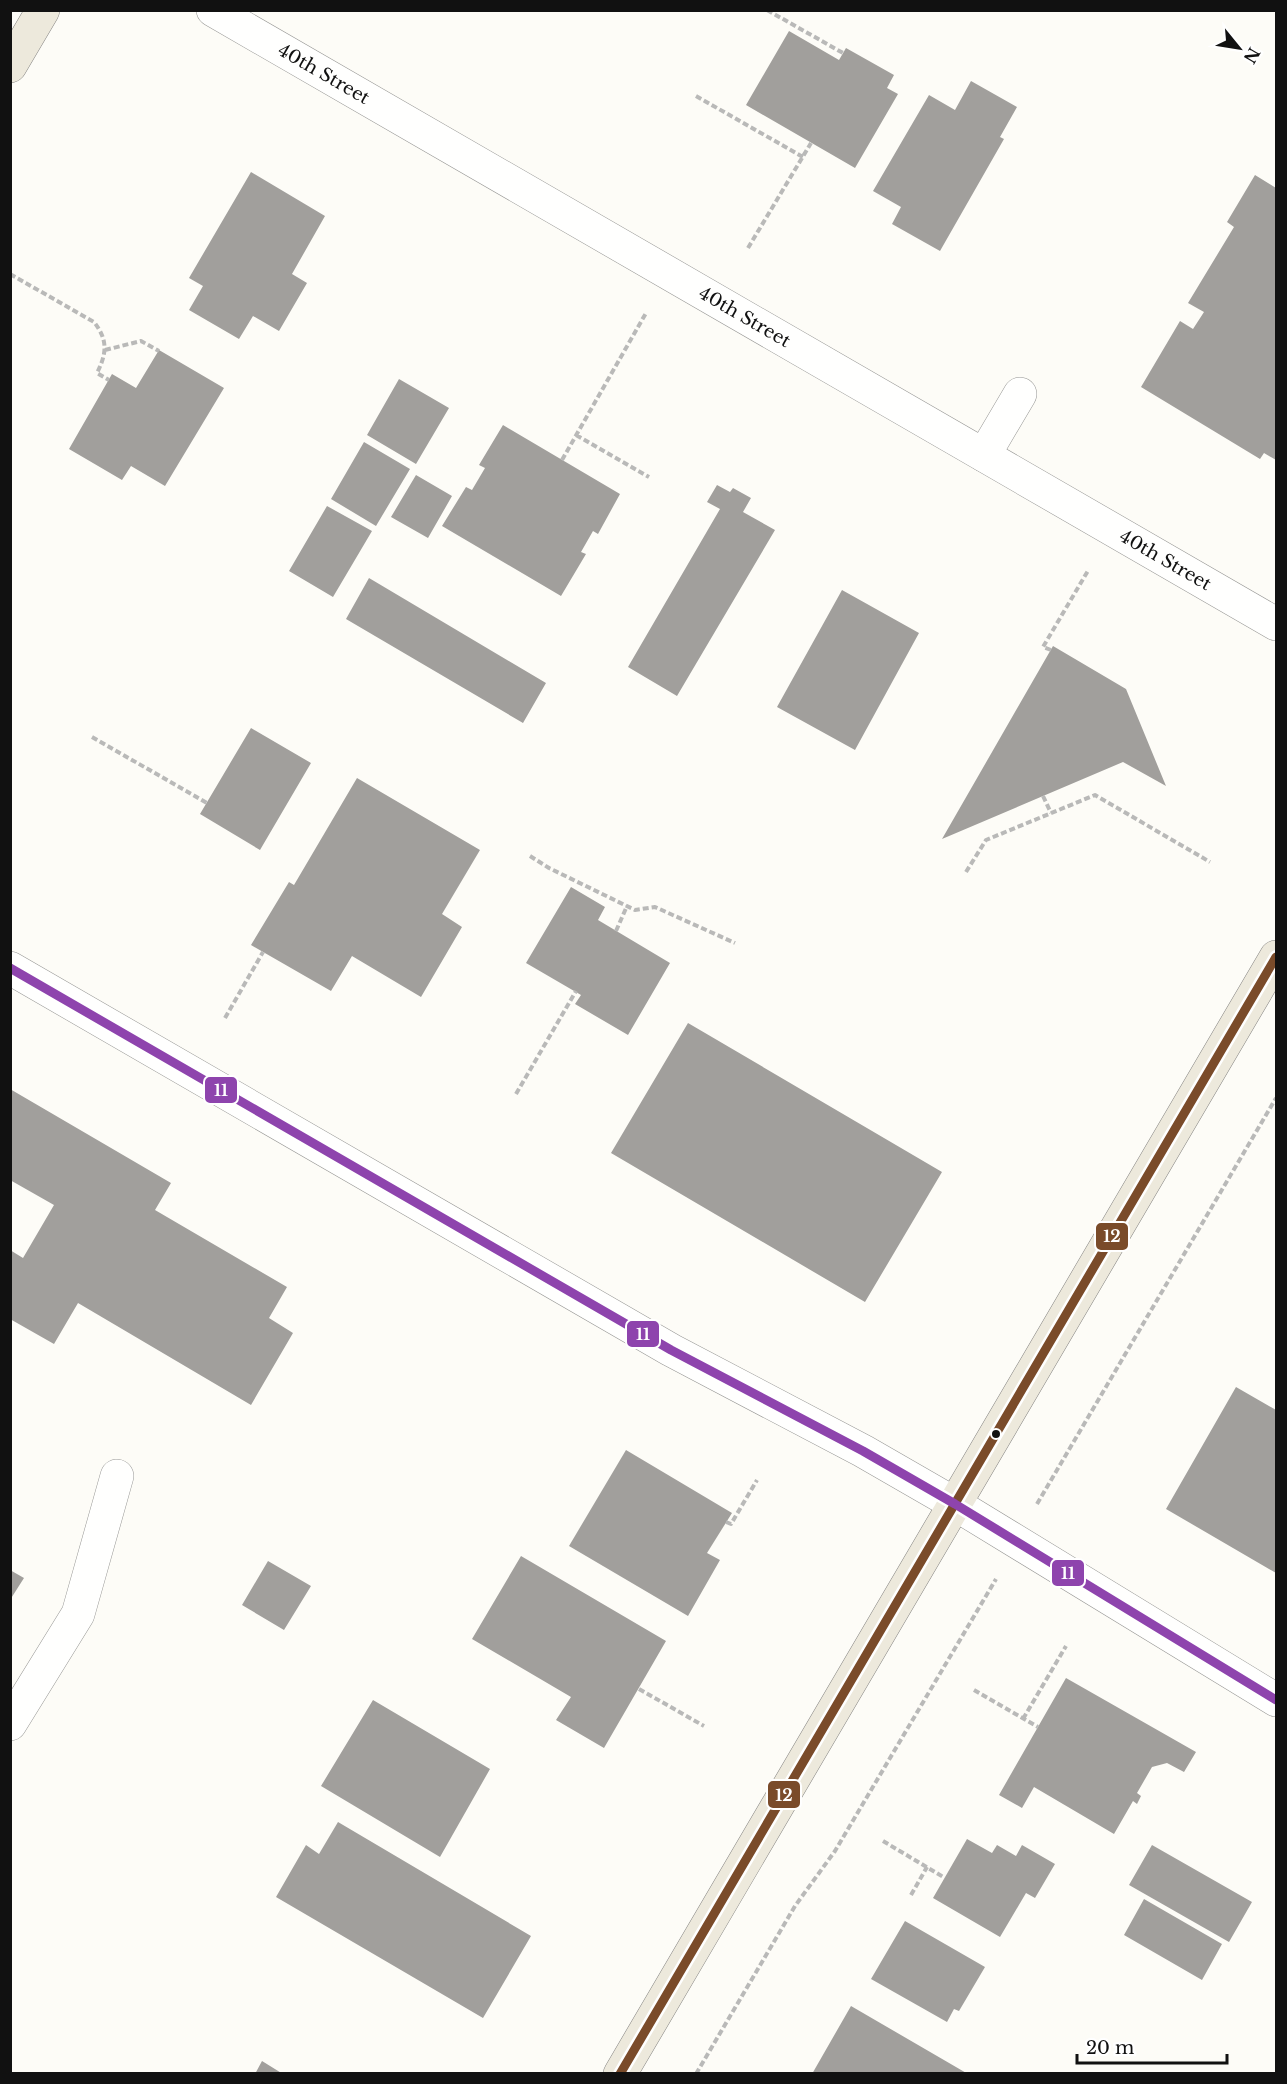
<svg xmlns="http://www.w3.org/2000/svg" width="1287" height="2084" font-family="'Libre Baskerville',serif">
  <rect width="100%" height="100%" fill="#fdfcf7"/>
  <path fill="#a19f9c" d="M789 31 839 60 846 48 894 75 887 88 898 94 855 168 746 105Z
    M971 81 1017 107 1000 137 1004 139 940 251 892 224 901 207 873 191 929 95 955 110Z
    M251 172 325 216 292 274 307 283 279 331 253 316 239 339 189 310 203 286 189 278Z
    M1255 175 1276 188V460L1264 453 1260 459 1141 387 1180 321 1193 329 1204 312 1188 303 1234 227 1227 222Z
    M159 350 224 388 165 486 131 466 122 480 69 449 112 374 136 388Z
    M399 379 449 408 416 464 367 435Z
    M503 425 620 494 598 534 593 531 581 552 586 554 561 596 442 526 466 487 472 490 485 468 479 465Z
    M364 442 410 469 376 526 331 499Z
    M416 475 452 496 428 538 391 517Z
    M717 485 730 492 733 488 751 498 743 512 775 530 677 696 628 667 720 509 707 502Z
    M327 506 372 531 333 597 289 571Z
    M369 578 546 683 523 723 346 619Z
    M842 590 919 633 855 750 777 707Z
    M1053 646 1126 689 1166 786 1123 762 942 839Z
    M251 728 311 763 260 850 200 814Z
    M357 778 480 850 442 914 462 927 421 997 352 956 331 991 251 945 289 882 294 885Z
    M571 887 605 907 598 920 670 963 628 1035 575 1004 581 995 526 963Z
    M688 1023 942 1172 865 1302 611 1153Z
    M10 1089 171 1183 155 1210 287 1287 269 1318 293 1333 251 1405 78 1303 54 1344 10 1319V1250L23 1258 54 1205 10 1180Z
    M1236 1387 1276 1410V1573L1166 1509Z
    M626 1450 732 1513 707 1553 720 1560 688 1616 569 1546Z
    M521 1556 666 1641 604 1748 556 1720 571 1697 472 1639Z
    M268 1561 311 1586 284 1630 242 1605Z
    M10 1570 24 1578 10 1600Z
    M1066 1678 1196 1752 1184 1772 1167 1763 1152 1767 1137 1793 1141 1796 1137 1804 1133 1801 1114 1834 1034 1787 1022 1808 999 1795Z
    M373 1700 490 1769 440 1857 321 1786Z
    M338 1822 531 1936 483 2018 276 1897 306 1845 319 1854Z
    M967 1839 992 1853 997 1845 1016 1856 1022 1845 1055 1864 1035 1898 1026 1893 1000 1937 933 1898Z
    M1152 1845 1252 1902 1229 1942 1129 1885Z
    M1144 1899 1222 1944 1202 1980 1124 1935Z
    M905 1921 985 1967 959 2011 954 2009 947 2022 871 1979Z
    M851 2006 968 2074H812Z
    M262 2061 283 2074H255Z"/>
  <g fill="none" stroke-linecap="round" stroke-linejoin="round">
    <defs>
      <g id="minor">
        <path id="s1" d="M213 10 1276 624"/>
        <path d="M984 455 1020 394"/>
        <path d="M10 968 671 1350 863 1451 955 1504 1276 1700"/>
        <path d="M10 1724 78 1614 117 1476"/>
      </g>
      <path id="major" d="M10 66 43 10
        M620 2074 1276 957"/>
    </defs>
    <use href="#minor" stroke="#979795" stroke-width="34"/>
    <use href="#major" stroke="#858482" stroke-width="34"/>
    <path stroke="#b9b9b8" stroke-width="4" stroke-dasharray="6 3" stroke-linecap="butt" d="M767 10 843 53
      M696 96 803 157
      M748 248 811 143
      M10 274 94 322C108 340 107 353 97 373L109 380
      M105 350 141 341 159 351
      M576 435 649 477
      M562 460 646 313
      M1051 650 1043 647 1089 569
      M92 737 207 803
      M1043 796 1051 813
      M530 856 549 868 635 910 655 907 735 943
      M966 872 986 840 1095 795 1210 862
      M616 931 627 906
      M225 1018 263 952
      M516 1094 576 991
      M1037 1504 1276 1098
      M726 1522 731 1524 757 1480
      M639 1689 704 1726
      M974 1690 1038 1727
      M1023 1719 1066 1646
      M883 1841 945 1878
      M911 1895 927 1867
      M696 2074 795 1906 835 1851 996 1579"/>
    <use href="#minor" stroke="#fffffe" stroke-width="33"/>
    <use href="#major" stroke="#ede9dc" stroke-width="33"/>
    <defs>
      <path id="bus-1" d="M620 2074 1276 957"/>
      <path id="bus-2" d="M10 968 671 1350 863 1451 955 1504 1276 1700"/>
    </defs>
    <use href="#bus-1" stroke="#fff" stroke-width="14"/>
    <use href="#bus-2" stroke="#fff" stroke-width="14"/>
    <use href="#bus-1" stroke="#7a4b2a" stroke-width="9"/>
    <use href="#bus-2" stroke="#8e44ad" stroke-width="9"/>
  </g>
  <circle fill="#111" stroke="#fff" stroke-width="2" cx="996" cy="1434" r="5"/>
  <g text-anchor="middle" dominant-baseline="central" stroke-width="6" stroke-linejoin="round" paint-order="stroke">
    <g font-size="18" fill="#111" stroke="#fff">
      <text stroke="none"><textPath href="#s1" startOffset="128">40th Street</textPath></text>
      <text stroke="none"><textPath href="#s1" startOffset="614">40th Street</textPath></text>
      <text stroke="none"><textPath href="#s1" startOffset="1100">40th Street</textPath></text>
    </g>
  </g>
  <g stroke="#fff" stroke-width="2">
    <rect x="204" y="1076" width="34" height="28" rx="6" fill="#8e44ad"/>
    <rect x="1095" y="1222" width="34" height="29" rx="6" fill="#7a4b2a"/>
    <rect x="626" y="1320" width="34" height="28" rx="6" fill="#8e44ad"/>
    <rect x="1051" y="1559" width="34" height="28" rx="6" fill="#8e44ad"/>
    <rect x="767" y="1780" width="34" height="29" rx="6" fill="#7a4b2a"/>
  </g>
  <g font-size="16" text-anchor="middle" font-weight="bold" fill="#fff">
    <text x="221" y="1096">11</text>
    <text x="1112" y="1242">12</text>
    <text x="643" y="1340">11</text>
    <text x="1068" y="1579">11</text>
    <text x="784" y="1801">12</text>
  </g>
  <rect width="1287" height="2084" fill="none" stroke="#111111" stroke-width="24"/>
  <g transform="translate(1239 48) rotate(120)" stroke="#ffffff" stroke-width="4.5" paint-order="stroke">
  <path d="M0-4.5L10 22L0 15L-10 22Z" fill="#111111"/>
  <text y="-9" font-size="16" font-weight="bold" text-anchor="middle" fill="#111111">N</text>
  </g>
  <path d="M1077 2054v9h150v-9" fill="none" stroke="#111111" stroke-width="3"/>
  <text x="1086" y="2054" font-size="18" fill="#111111" stroke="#ffffff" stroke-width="4.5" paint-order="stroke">20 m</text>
</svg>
